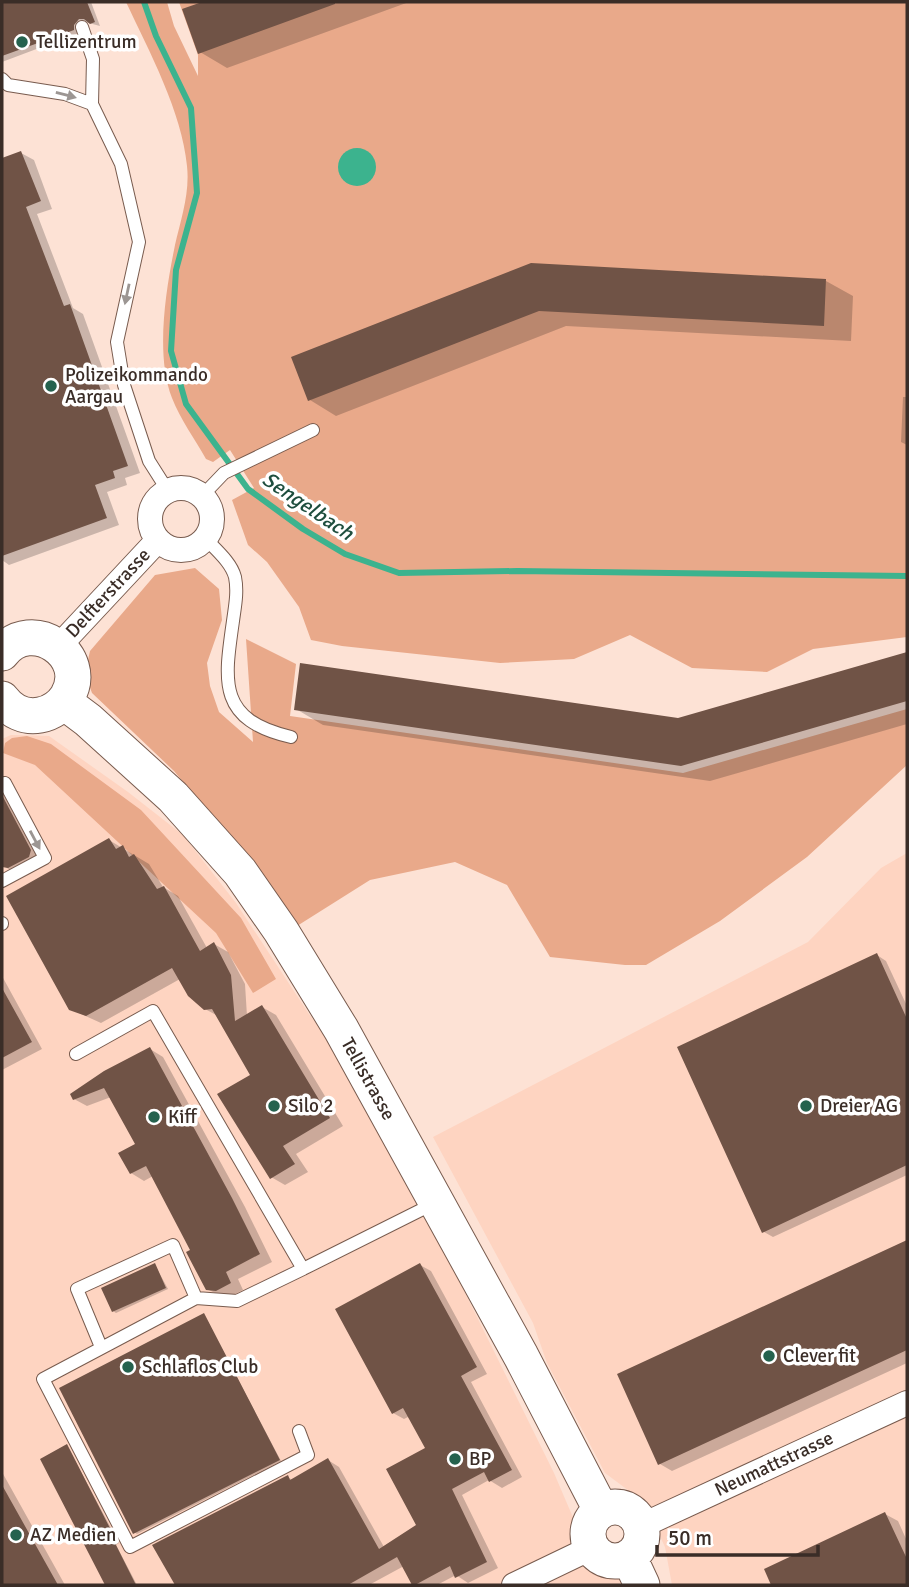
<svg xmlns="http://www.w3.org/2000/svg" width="909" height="1587" font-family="Signika,sans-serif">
  <rect width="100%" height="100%" fill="#fde2d5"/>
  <path fill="#fed4c1" d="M11 735 49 736 128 792 183 835 236 903 309 1014 361 1082 554 1473 598 1576 625 1577 629 1585H2V739Z
    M907 853V1585H672L665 1547 644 1502 605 1473 547 1363 533 1323 433 1137 808 942 881 868Z"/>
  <path fill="#e9a98a" d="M126 2H167L174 26 198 76V55L179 2H907V637L813 649 767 672 692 668 630 635 574 659 500 663 342 646 311 640 299 607 267 562 248 545 232 500 254 488 230 450 213 462 206 459C195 439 180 419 172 398 155 355 166 289 175 245 181 219 190 193 187 166 182 112 149 51 126 2Z
    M195 568 219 589 222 620 207 663 210 686 219 712 253 742 246 639 296 664 290 716 683 773 907 709V765L807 857 720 921 646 965H625L550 957 507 885 455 862 370 880 297 926 268 884 174 771 92 693C86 678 86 667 90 651L155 575Z
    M27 736 51 744 141 810 241 918 276 979 253 993 216 933 35 765 3 753 5 743 12 738Z"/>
  <path fill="#3cb38e" d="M338 167a19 19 0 1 1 38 0a19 19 0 1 1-38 0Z"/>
  <path fill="#0003" d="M2 2H91L100 26 85 22 79 28V33L2 62Z
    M208 2H409L227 68 200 52 184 10Z
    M21 153 34 160 52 209 37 214 73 308 83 314 140 473 125 478 127 485 107 492 119 525 9 565 2 560V160Z
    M531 265 826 281 853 296 851 341 566 326 336 416 310 400Z
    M903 397H907V445L901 442Z
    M907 654V724L710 781 323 725 296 709 678 719Z
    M2 785 4 796 10 801 40 856 12 871 2 865Z
    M109 840 149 864 163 887 178 896 207 948 214 944 228 952 245 984 247 1016 262 1007 276 1015 343 1126 296 1154 308 1172 285 1185 271 1177 253 1076 218 1016 205 1009 180 979 101 1023 70 1009Z
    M877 955 886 961 907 1006V1175L773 1237 764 1232Z
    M2 976 42 1049 2 1070Z
    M150 1049 163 1057 245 1207 272 1262 238 1279 243 1290 229 1297 221 1296 207 1289 192 1251 153 1176 144 1181 131 1173 137 1145 111 1097 87 1106 74 1099Z
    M907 1242V1363L672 1471 660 1464 619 1375Z
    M155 1265 168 1289 116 1313 113 1311Z
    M420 1265 431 1271 487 1374 471 1382 522 1477 502 1488 489 1480 462 1495 498 1568 468 1583 456 1575 437 1585H414L404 1566 369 1585H177L155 1546 288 1477 292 1480 328 1460 339 1467 384 1547 418 1526 427 1449 410 1416 404 1419 393 1413Z
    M204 1315 281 1461 137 1534 134 1532Z
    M67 1446 119 1543 116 1545 137 1585H107L42 1459Z
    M2 1472 65 1585H2Z
    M885 1514 898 1521 907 1541V1585H773L766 1570Z"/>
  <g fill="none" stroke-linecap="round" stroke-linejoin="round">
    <path stroke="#3cb38e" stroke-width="6" d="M144 2 156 36 191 108 197 193 176 270 171 351 186 404 248 489 303 529 345 554 399 573 517 571 907 576"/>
  </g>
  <path fill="#705346" d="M2 2H87L95 22 90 24 84 19H79L74 25V30L2 56Z
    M202 2H335V4L198 54 182 9Z
    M21 151 41 201 26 207 64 306 70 304 128 466 113 471 115 478 95 485 107 518 2 556V158Z
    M531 263 826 279 824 326 539 311 308 401 291 357Z
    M907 652V701L681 766 294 710 300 663 678 718Z
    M2 795 31 850 29 857 8 868 2 867Z
    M109 838 116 849 123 845 129 857 134 854 157 889 164 886 200 951 214 942 231 975 235 1021 262 1005 330 1118 283 1146 295 1164 270 1179 217 1094 250 1075 212 1009 204 1010 188 996 172 968 86 1016 69 1010 6 896Z
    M877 953 907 1019V1165L762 1233 677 1047Z
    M2 988 32 1042 2 1058Z
    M150 1047 232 1198 260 1254 226 1272 231 1283 216 1291 206 1290 186 1252 190 1250 146 1166 130 1174 118 1153 135 1144 104 1088 73 1100 70 1094 104 1071Z
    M907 1240V1350L658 1465 617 1374Z
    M155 1263 166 1288 112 1312 101 1288Z
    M420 1263 477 1367 461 1376 512 1470 489 1482 484 1472 452 1489 487 1562 455 1578 450 1566 415 1585H412L397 1557 348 1585H175L152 1545 288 1475 290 1480 328 1458 379 1549 416 1525 386 1469 425 1448 403 1408 392 1414 335 1309Z
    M204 1313 280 1460 133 1534 59 1388Z
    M67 1444 117 1542 115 1543 136 1585H105L40 1459Z
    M2 1485 58 1585H2Z
    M885 1512 907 1559V1585H771L764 1569Z"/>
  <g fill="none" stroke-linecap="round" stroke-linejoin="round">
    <defs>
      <path id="service" d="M82 27 93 59 92 104
        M2 79 8 85 65 94 92 104 121 164 139 242 117 342 124 385 149 461 168 491
        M202 496 224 473 313 430
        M205 538C216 550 231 562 235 577 238 592 235 606 233 621 224 683 218 720 291 737
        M2 785 5 783 45 858 2 881
        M2 923V924
        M76 1054 153 1011 303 1269 435 1203
        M101 1347 77 1289 173 1245 196 1298
        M299 1431 308 1455 130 1547 43 1379 196 1298 237 1301 303 1269"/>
      <path id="minor" d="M150 519a31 31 0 1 1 62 0a31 31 0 1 1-62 0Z
        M59 646 158 540
        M641 1526 907 1403
        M514 1585 591 1548"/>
      <path id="secondary" d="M2 653C31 615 92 655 67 697 61 706 51 713 40 715 25 718 11 711 2 699
        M64 702 88 720 173 797 240 872 281 931 341 1029 521 1356 601 1510
        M588 1534a27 27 0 1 1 54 0a27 27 0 1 1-54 0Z
        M629 1557 642 1585"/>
    </defs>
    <use href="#service" stroke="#785b4e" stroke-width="14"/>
    <use href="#minor" stroke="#785b4e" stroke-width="26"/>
    <use href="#secondary" stroke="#785b4e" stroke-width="37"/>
    <use href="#service" stroke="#fff" stroke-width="12"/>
    <use href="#minor" stroke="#fff" stroke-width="24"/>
    <use href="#secondary" stroke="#fff" stroke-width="35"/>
  </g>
  <defs><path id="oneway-solid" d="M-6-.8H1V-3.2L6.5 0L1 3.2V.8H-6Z" transform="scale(1.75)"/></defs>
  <g fill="#9c9693">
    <use href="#oneway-solid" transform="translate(66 95) rotate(15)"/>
    <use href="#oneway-solid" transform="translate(127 294) rotate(102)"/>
    <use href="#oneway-solid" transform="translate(35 840) rotate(62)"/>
  </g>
  <g fill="#25624e" stroke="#fff" stroke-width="2.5">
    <circle cx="22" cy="42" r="7"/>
    <circle cx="51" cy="386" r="7"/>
    <circle cx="274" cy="1106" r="7"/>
    <circle cx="806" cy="1106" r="7"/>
    <circle cx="154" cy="1117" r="7"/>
    <circle cx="769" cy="1356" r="7"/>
    <circle cx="128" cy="1367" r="7"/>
    <circle cx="455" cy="1459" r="7"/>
    <circle cx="16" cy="1535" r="7"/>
  </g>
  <g text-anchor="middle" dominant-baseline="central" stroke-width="7" stroke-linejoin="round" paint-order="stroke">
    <g font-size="19" fill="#3a2d27" stroke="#fff" text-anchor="start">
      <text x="36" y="42">Tellizentrum</text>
      <text x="65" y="375">Polizeikommando<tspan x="65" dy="22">Aargau</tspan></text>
      <text x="288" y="1106">Silo 2</text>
      <text x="820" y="1106">Dreier AG</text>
      <text x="168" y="1117">Kiff</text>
      <text x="783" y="1356">Clever fit</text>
      <text x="142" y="1367">Schlaflos Club</text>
      <text x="469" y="1459">BP</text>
      <text x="30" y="1535">AZ Medien</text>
    </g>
    <g font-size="19" fill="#3a2d27" stroke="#fff">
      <text transform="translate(108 593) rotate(-47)">Delfterstrasse</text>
      <text transform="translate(368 1079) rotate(61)">Tellistrasse</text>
      <text transform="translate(774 1464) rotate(-25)">Neumattstrasse</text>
    </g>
    <g font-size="21" font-style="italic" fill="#1e4e3e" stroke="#fff">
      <text transform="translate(308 506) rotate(34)">Sengelbach</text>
    </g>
  </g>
  <rect width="909" height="1587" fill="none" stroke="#3a2d27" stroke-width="7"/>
  <path d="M657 1545v10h161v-10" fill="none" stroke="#3a2d27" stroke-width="3.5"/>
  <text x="668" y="1545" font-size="21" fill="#3a2d27" stroke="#ffffff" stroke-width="5" paint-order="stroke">50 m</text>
</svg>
